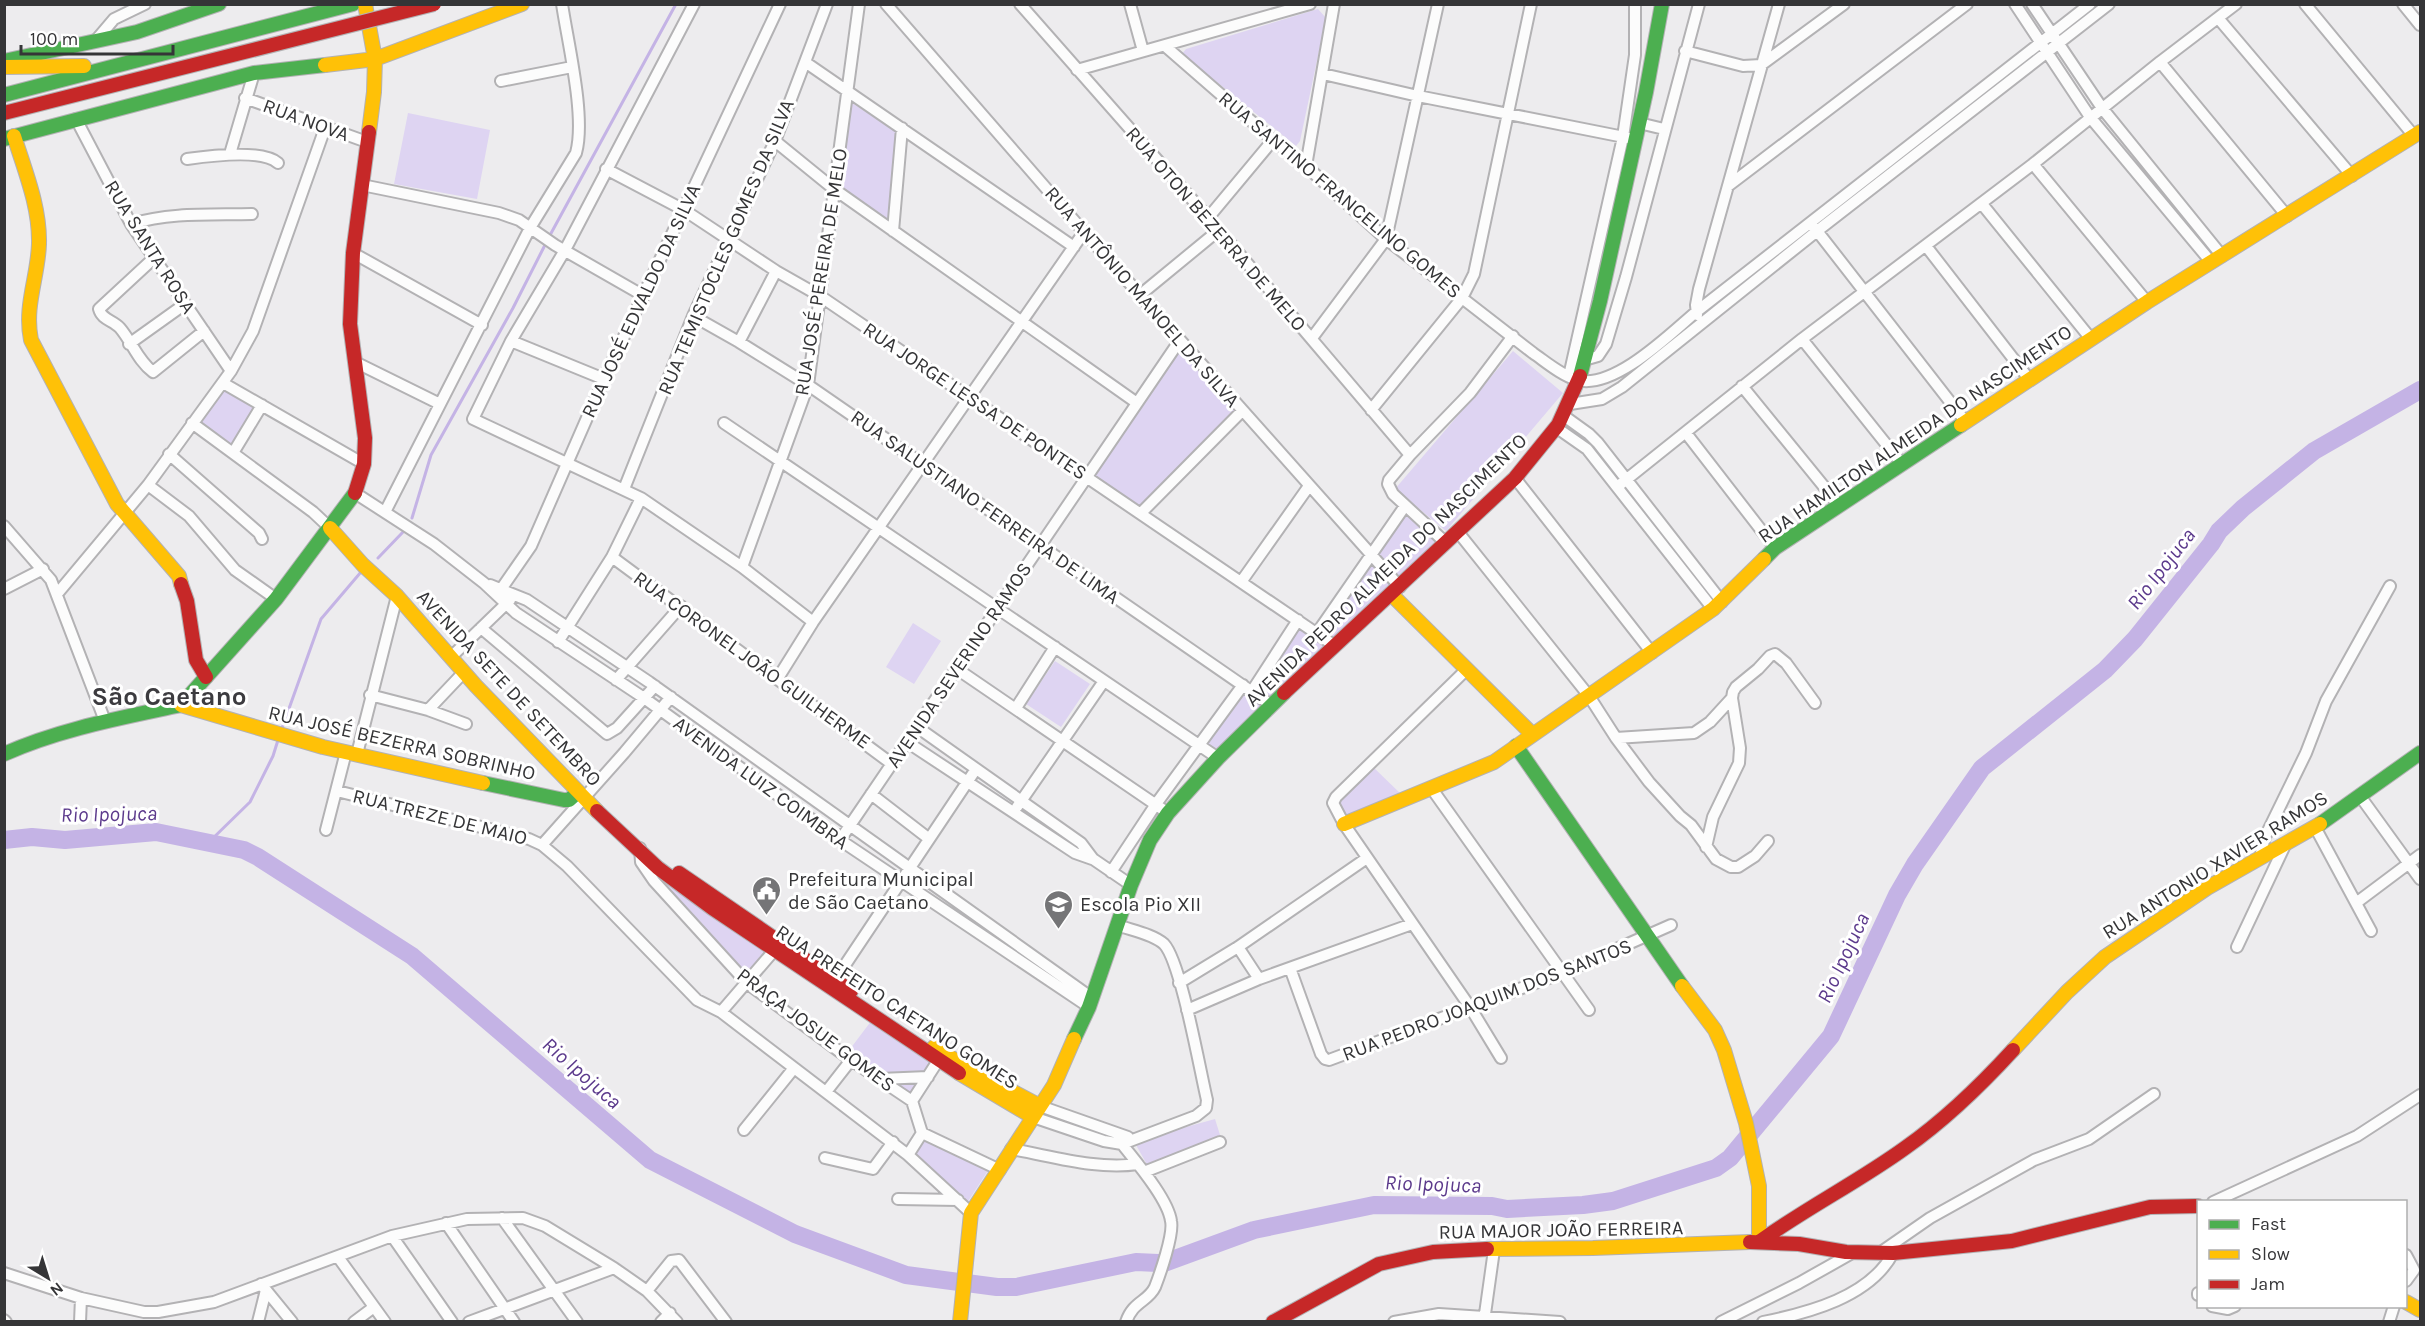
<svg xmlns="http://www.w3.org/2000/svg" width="2425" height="1326" font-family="Karla,sans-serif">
  <rect width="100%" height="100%" fill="#edecee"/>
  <path fill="#ded4f2" d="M1318 9 1326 18 1300 141 1296 146 1182 54 1186 49Z
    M852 103 897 132 888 221 840 188Z
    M408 113 490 130 477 199 394 184Z
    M1180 340 1242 411 1141 513 1087 476Z
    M1513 351 1563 393 1446 531 1395 489Z
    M223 386 257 406 232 450 195 422Z
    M1405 506 1446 543 1219 762 1198 747 1241 685 1249 691 1300 622 1315 632Z
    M913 623 941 641 914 684 886 667Z
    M1055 661 1090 684 1061 727 1026 704Z
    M1370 764 1404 797 1340 820 1330 807Z
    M658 867 771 952 746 985 649 877Z
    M872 1020 934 1060 911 1096 847 1053Z
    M1215 1119 1220 1135 1149 1168 1136 1145 1168 1132Z
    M926 1139 989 1169 967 1203 915 1155Z"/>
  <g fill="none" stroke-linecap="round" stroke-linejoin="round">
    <path stroke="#c4b3e5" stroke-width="3" d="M549 237 676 4
      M412 518 431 455 513 308 546 243
      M378 558 403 532
      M281 731 321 619 361 572
      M208 843 250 802 273 756 278 740"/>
    <path stroke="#c4b3e5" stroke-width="18" d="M4 840 32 837 65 840 156 832 244 850 258 857 412 956 650 1160 795 1234 906 1275 997 1287H1016L1136 1262 1158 1263
      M1164 1263 1254 1230 1374 1205 1492 1206 1507 1209 1583 1205 1613 1201 1716 1168 1730 1158 1831 1036 1897 895 1915 864 1982 768 2105 670 2135 639 2211 544 2219 531 2243 508 2314 451 2420 390"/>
    <defs>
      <path id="street" d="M694 4 565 250 511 341 473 419 641 498 742 567 813 622
        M886 4 1084 232 1400 587
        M1020 4 1219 230 1410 455
        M1130 4 1143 51
        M2015 4 2090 117 2211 262
        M2032 4 2102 108 2222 256
        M2305 4 2414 136
        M2403 4 2420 25
        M2218 18 2352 176
        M97 39 114 19 145 4
        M1165 46 1273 140 1306 166 1386 239 1533 353C1546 362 1561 375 1577 380 1614 390 1670 334 1696 312L2090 4
        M1685 51 1743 66 1761 65 1844 4
        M805 62 1074 247
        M2160 62 2287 216
        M1077 70 1310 4
        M1323 74 1418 96 1629 138
        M501 81 572 67
        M245 98 367 142
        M76 119 131 224 231 371
        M1639 123 1664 129
        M775 141 834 189 1137 403
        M230 154 254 73
        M187 159C208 156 262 149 278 163
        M2033 164 2147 302
        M1306 166 1334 4
        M606 169 684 210 776 271 820 296 1335 646
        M362 185 499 213 519 220 555 245 644 296
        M1728 186 1967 4
        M1982 204 2091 339
        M1208 218 1273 140
        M131 224C171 212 211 215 252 214
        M1814 227 1965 421
        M893 231 902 128
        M1926 246 2029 379
        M353 253 482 325
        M154 258 99 309C102 320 113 320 120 328 132 342 138 361 153 372L204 331
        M1140 295 1219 230
        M1697 315 1696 305 1699 289 1779 4
        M693 316 739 342 808 385 1271 705
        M1312 338 1386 239 1438 4
        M1802 339 1902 464
        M511 341 604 379
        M739 342 776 271
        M129 344 185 304
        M1584 360 1598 356 1606 344 1626 277 1699 4
        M355 362 440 404
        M1569 376 1623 137 1635 55V4
        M223 383 364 464
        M1742 386 1839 505
        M1570 404 1602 399 1622 387 1817 231 2109 4
        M1371 410 1462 298 1474 274 1531 4
        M1564 416 1589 434 1598 443 1722 602
        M192 423 313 512 330 528
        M724 423 1218 758
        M1557 428 1587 449 1713 609
        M1686 433 1775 548
        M233 453 262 405
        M169 454 259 533 262 539
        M1515 478 1652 653
        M148 485 189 516 235 570 276 599
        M1617 487 1802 339 2033 164 2160 62 2236 4
        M624 489 693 316 775 141 827 4
        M355 493 434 544 484 583 516 613 644 698 840 840 1089 1007
        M385 512 530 228 576 153C586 117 568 44 562 4
        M1141 513 1242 411
        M4 526 51 580 105 721
        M1458 532 1589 696 1616 738 1649 782 1680 816 1691 825 1716 859 1731 867H1738L1755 856 1768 841
        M1446 543 1393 494 1388 484 1389 480 1410 455 1470 393 1513 336
        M612 557 892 764
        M742 567 808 385 859 4
        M1241 582 1309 486
        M490 585 527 600 649 682 1092 998
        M4 589 43 569
        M57 594 148 485 231 371 253 331 325 128
        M497 595 531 546 604 379 780 4
        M481 628 607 734 617 728 655 686
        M1317 633 1405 506
        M558 642 612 557 641 498
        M451 657 510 600
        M957 669 1168 813
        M1466 670 1336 797 1333 803 1344 824 1470 1007 1501 1058
        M778 678 813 622 1084 232
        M616 680 681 606
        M1252 691 1298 620
        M370 695 428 710 466 724
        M1016 708 1055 647
        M428 710 464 672
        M917 727 1081 843 1093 859 1131 885
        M1616 738 1694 733 1710 722 1732 698
        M907 742 1075 853 1092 859
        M357 754 397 596
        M1432 789 1589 1010
        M337 791 529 839 542 845 567 866 697 1000 721 1012 908 1155 971 1213
        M871 794 928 838
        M2360 796 2420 879
        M1017 807 1104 681
        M2315 827 2371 931
        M326 830 346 752
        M840 840 1180 340
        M542 845 624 753 671 697
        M1706 847 1713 817 1739 763 1740 748 1732 698 1733 692 1736 687 1758 669 1770 656 1775 654 1786 663 1815 703
        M640 848 641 862 654 881 747 983 851 1060 912 1101
        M2260 857 2265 837 2306 753 2326 701 2390 586
        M1111 872 1156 804 1243 685
        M2356 903 2420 855
        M1238 947 1259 979
        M2237 947 2286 843
        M1290 968 1321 1054 1325 1059 1329 1060 1562 973 1671 925
        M1179 983 1238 947 1367 858
        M831 986 976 769
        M1187 1010 1259 979 1412 924
        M721 1012 778 946
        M880 1079 928 1077
        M826 1092 851 1060
        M912 1101 943 1053
        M1040 1106 1128 1137
        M1033 1117 1104 1141 1122 1144 1196 1116 1206 1108 1207 1100C1200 1071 1181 962 1164 944 1153 934 1130 930 1117 925
        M744 1130 794 1068
        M922 1133 1000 1170
        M1121 1136 1122 1144C1136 1162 1168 1199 1171 1221 1174 1234 1160 1274 1155 1287 1148 1302 1133 1301 1126 1322
        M1011 1149C1052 1156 1096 1170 1138 1164
        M908 1155 922 1133 912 1101
        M825 1158 873 1169 893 1142
        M1144 1172 1220 1142
        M898 1199 958 1200
        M2213 1202 2357 1136 2420 1095
        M502 1218 577 1322
        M446 1223 514 1322
        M392 1236 452 1322
        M1881 1252 1930 1218 2034 1160 2089 1139 2154 1094
        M2406 1255 2414 1270 2406 1281
        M338 1257 385 1322
        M4 1273 81 1298 144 1312H158L214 1302 392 1236 467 1219 523 1218 545 1226 614 1268 647 1291 677 1322
        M261 1284 292 1322
        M647 1291 671 1261 679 1260 726 1322
        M2198 1293V1295
        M2212 1306 2228 1309 2235 1306
        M4 1320 6 1322
        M1484 1321 1494 1250
        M80 1322 81 1298
        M258 1322 266 1290
        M354 1322 374 1307
        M469 1322 614 1268
        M661 1322 670 1313
        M1394 1322 1439 1314 1560 1322
        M1721 1322 1799 1283 1854 1252
        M1763 1322C1808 1313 1870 1297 1893 1253
        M2389 1322 2394 1306"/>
      <path id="fast" d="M4 61 137 32 219 4
        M4 95 353 4
        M4 139 254 73 325 65
        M1580 376 1600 301 1646 92 1662 4
        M1764 559 1775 548 1961 425
        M181 705 276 599 355 493
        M1516 746 1682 986
        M4 754C60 729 121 718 181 705
        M483 783 564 800H569L578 792
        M2320 824 2420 753
        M1074 1039 1089 1007 1131 885 1150 840 1168 813 1218 758 1284 693"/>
      <path id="slow" d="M365 4 375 59 374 92 369 132
        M325 65 375 59 522 4
        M4 67 84 66
        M14 136C25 171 40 207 39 244 38 277 24 306 31 340L117 504 179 576 181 584
        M1961 425 2147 302 2420 132
        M330 528 363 565 397 596 476 686 597 811
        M1392 595 1532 734
        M181 705 323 747 483 783
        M1344 824 1494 762 1713 609 1764 559
        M1682 986 1715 1030 1724 1050 1746 1123 1759 1186V1242
        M934 1047 968 1068 1040 1106
        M2013 1050 2067 992 2105 957 2207 888 2320 824
        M959 1073 1033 1117
        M1487 1249 1593 1248 1750 1242
        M2406 1302 2420 1310
        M960 1322 971 1213 1054 1085 1074 1039"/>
      <path id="jam" d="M355 493 364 464 365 438 350 324 353 253 369 132
        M181 584 187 601 196 660 206 677
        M1284 693 1515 478 1558 425 1580 376
        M597 811 658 868 712 908 959 1073
        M679 873 851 991
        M1750 1242 1799 1244 1846 1252 1893 1253 2012 1241 2150 1207 2198 1206
        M1759 1242C1806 1208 1858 1182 1905 1148 1945 1120 1980 1086 2013 1050
        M1273 1322 1379 1264 1433 1252 1487 1249"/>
    </defs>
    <use href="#street" stroke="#b3b2b4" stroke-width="14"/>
    <use href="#fast" stroke="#b3b2b4" stroke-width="16"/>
    <use href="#slow" stroke="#b3b2b4" stroke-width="16"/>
    <use href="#jam" stroke="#b3b2b4" stroke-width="16"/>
    <use href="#street" stroke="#fcfcfc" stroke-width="10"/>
    <use href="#fast" stroke="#4caf50" stroke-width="14"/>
    <use href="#slow" stroke="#ffc107" stroke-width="14"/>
    <use href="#jam" stroke="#c62828" stroke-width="14"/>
    <defs>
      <path id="jam-bridge" d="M4 113 434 4"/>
    </defs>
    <use href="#jam-bridge" stroke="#b3b2b4" stroke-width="16" stroke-linecap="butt"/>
    <use href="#jam-bridge" stroke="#c62828" stroke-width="14"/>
  </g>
  <defs>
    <symbol id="civic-pin" viewBox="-11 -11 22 30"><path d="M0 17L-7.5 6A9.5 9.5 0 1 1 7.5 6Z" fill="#757577" stroke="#fff"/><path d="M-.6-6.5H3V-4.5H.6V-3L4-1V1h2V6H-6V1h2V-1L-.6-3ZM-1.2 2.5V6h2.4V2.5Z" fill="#fff"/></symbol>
    <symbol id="school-pin" viewBox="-11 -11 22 30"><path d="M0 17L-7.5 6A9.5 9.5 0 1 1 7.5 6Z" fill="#757577" stroke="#fff"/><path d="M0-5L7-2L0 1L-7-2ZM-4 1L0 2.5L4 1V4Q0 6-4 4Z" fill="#fff"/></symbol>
  </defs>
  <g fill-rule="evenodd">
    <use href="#civic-pin" x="750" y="874" width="33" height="45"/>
    <use href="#school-pin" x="1042" y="888" width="33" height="45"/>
  </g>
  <g text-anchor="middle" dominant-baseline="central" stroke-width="6" stroke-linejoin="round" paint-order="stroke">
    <g font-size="20" fill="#353537" stroke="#fff">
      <text transform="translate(306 120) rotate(20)">RUA NOVA</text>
      <text transform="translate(1340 195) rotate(40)">RUA SANTINO FRANCELINO GOMES</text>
      <text transform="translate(1216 229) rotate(49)">RUA OTON BEZERRA DE MELO</text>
      <text transform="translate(150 247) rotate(58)">RUA SANTA ROSA</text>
      <text transform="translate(726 247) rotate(-67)">RUA TEMISTOCLES GOMES DA SILVA</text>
      <text transform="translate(821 272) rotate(-81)">RUA JOSÉ PEREIRA DE MELO</text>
      <text transform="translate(1142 297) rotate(49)">RUA ANTÔNIO MANOEL DA SILVA</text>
      <text transform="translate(641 301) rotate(-65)">RUA JOSÉ EDVALDO DA SILVA</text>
      <text transform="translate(975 401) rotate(34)">RUA JORGE LESSA DE PONTES</text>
      <text transform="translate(1915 434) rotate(-34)">RUA HAMILTON ALMEIDA DO NASCIMENTO</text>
      <text transform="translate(985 507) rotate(35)">RUA SALUSTIANO FERREIRA DE LIMA</text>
      <text transform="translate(1386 570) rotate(-44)">AVENIDA PEDRO ALMEIDA DO NASCIMENTO</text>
      <text transform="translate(752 660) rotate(36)">RUA CORONEL JOÃO GUILHERME</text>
      <text transform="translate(959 665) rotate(-56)">AVENIDA SEVERINO RAMOS</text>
      <text transform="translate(509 688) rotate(47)">AVENIDA SETE DE SETEMBRO</text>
      <text transform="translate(402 743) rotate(13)">RUA JOSÉ BEZERRA SOBRINHO</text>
      <text transform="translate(761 783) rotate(36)">AVENIDA LUIZ COIMBRA</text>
      <text transform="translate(440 817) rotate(14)">RUA TREZE DE MAIO</text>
      <text transform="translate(2215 865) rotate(-32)">RUA ANTONIO XAVIER RAMOS</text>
      <text transform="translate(1487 1000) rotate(-21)">RUA PEDRO JOAQUIM DOS SANTOS</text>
      <text transform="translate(897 1007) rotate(33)">RUA PREFEITO CAETANO GOMES</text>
      <text transform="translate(816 1030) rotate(37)">PRAÇA JOSUE GOMES</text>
      <text transform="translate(1561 1230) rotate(-1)">RUA MAJOR JOÃO FERREIRA</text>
    </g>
    <g font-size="20" fill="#353537" stroke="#fff" text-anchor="start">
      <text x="788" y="879">Prefeitura Municipal<tspan x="788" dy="23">de São Caetano</tspan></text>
      <text x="1080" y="904">Escola Pio XII</text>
    </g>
    <g font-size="21" font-style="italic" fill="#5c3a8c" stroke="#fff">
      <text transform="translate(2161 569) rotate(-52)">Rio Ipojuca</text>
      <text transform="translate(109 814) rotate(-1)">Rio Ipojuca</text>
      <text transform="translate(1843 958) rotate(-65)">Rio Ipojuca</text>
      <text transform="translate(582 1073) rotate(41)">Rio Ipojuca</text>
      <text transform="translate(1433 1184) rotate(2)">Rio Ipojuca</text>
    </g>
    <g font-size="26" font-weight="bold" fill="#3c3b3f" stroke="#fff">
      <text x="169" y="696">São Caetano</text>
    </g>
  </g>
  <rect width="2425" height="1326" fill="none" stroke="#353537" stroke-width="12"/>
  <rect x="2197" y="1200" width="210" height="108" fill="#ffffff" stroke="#aeaeaf" stroke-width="1.5"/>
  <rect x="2209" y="1220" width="30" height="9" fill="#4caf50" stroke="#aeaeaf" stroke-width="1.5"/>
  <text x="2251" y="1230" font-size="18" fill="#353537">Fast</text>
  <rect x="2209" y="1250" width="30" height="9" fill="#ffc107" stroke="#aeaeaf" stroke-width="1.5"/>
  <text x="2251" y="1260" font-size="18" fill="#353537">Slow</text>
  <rect x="2209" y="1280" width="30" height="9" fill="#c62828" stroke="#aeaeaf" stroke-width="1.5"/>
  <text x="2251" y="1290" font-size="18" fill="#353537">Jam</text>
  <g transform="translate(48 1278) rotate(142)" stroke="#ffffff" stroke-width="4.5" paint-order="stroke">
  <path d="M0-4.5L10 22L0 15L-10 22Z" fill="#353537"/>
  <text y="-9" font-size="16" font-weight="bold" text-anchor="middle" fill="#353537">N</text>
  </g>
  <path d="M21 45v9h152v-9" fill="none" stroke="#353537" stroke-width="3"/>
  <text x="30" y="45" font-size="18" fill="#353537" stroke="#ffffff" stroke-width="4.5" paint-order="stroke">100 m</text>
</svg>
